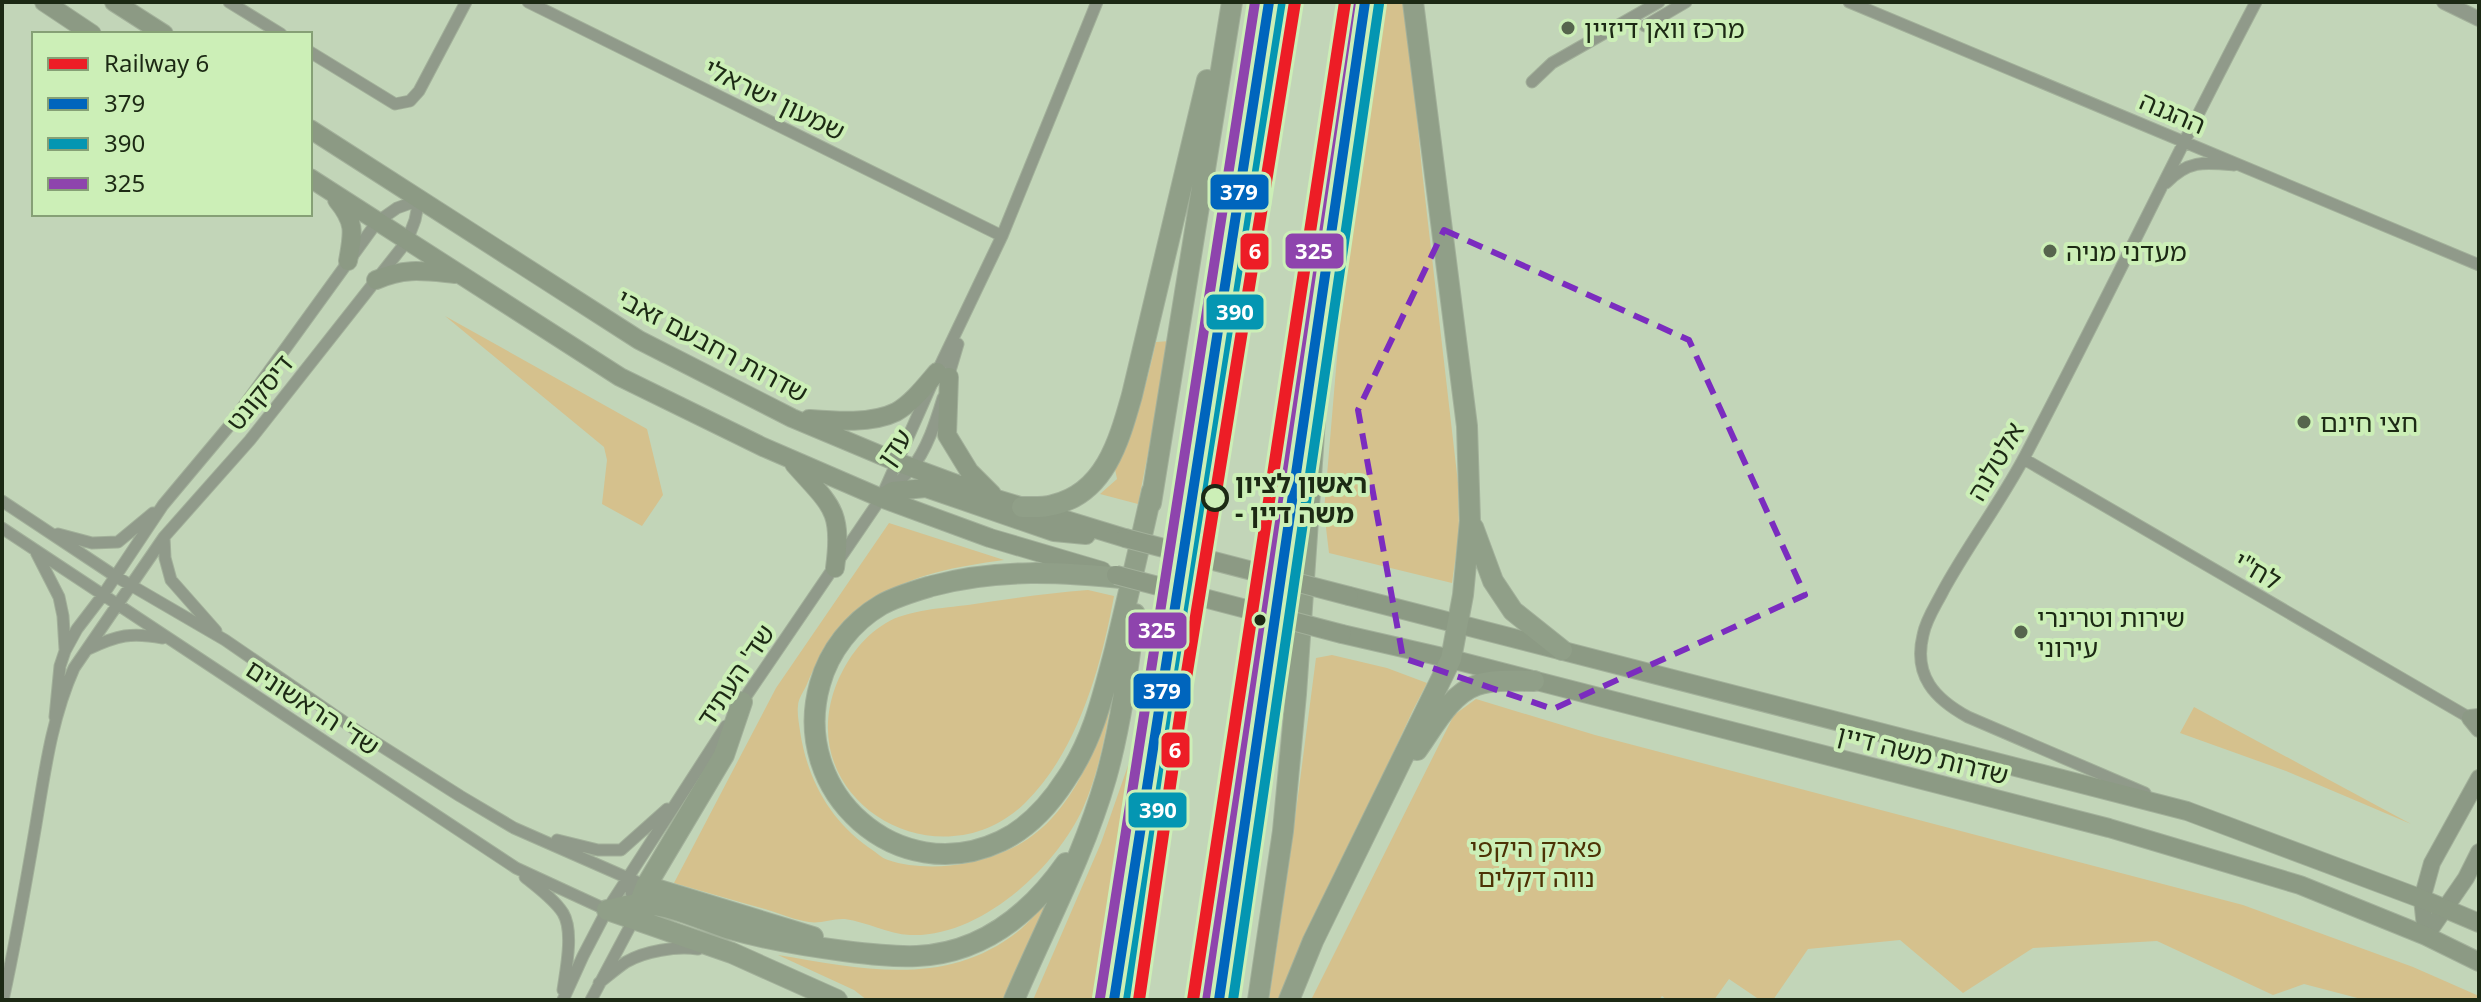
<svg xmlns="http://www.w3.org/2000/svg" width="2481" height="1002" font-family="'Noto Sans','Noto Sans Hebrew',sans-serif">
  <rect width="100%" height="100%" fill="#c2d5b8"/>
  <path fill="#d5c18d" d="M1379 2H1406L1422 171 1458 483 1459 533 1452 583 1329 553 1324 511 1342 298V251Z
    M445 316 647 429 663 495 642 526 602 504 607 460 604 447Z
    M1170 341 1138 504 1100 494 1117 479 1115 469C1135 428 1146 386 1156 342Z
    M889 523 1004 560C955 567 916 573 872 600 840 619 821 651 807 684 804 691 798 699 798 706 797 714 799 723 800 731 807 778 829 819 868 847 875 851 881 858 888 860 911 868 943 868 967 863 1007 855 1037 839 1062 806 1086 775 1098 738 1111 702 1105 738 1098 774 1083 808 1056 868 980 938 910 935 888 934 867 922 845 919 833 918 821 924 809 922 795 920 781 914 768 910 737 901 705 892 674 883L776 688Z
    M1088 590 1114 596C1101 667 1078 751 1025 803 940 886 794 803 835 688 845 662 861 638 886 623 907 610 944 608 968 605 1008 599 1048 593 1088 590Z
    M1332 655 1387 668 1427 683 1413 710 1279 1000H1269L1290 857 1316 658Z
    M1476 699 1595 735 2243 905 2413 967 2479 996V1000H2365L2304 984 2273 995 2157 941 2033 948 1963 993 1900 940 1808 949 1773 1000H1760L1729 979 1714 1000H1667L1662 996 1659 1000H1311L1454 715Z
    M2194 707 2411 824 2286 771 2180 733Z
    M1138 737 1100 1000H1033L1101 843Z
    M1051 898 1005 1000H867L854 990 778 955C863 969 948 989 1021 929 1031 920 1041 908 1051 898Z"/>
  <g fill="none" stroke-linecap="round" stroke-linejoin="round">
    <defs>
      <path id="minor" d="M229 2 281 34
        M528 2 1002 236
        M1849 2 2479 265
        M1645 26 1686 2
        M310 52 395 104 410 101 419 91 466 2
        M1532 82 1552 63 1659 2
        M2166 183C2188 160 2204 162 2234 165
        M947 381 958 344
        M2024 459 2470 718
        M888 492C896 484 904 477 911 469 927 450 936 421 943 398
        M2 501 115 576 225 640 356 730 460 796 514 828 646 886
        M2 528 516 868 607 910
        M58 534 92 543 118 542 153 513
        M164 537 165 558 171 580 216 631
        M36 552 59 597 63 616 65 649
        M88 649C118 635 131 632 163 638
        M740 705 881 498 937 372 1002 236 1097 2
        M2145 793 1968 717C1935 699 1913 676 1923 635 1926 619 1936 605 1943 591 1968 545 2000 503 2025 456 2104 306 2177 152 2256 2
        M557 840 598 850H621L667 809
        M525 877C538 888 554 899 563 913 574 931 566 969 563 990
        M599 983C608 976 617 968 626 962 645 951 676 946 698 949
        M3 1000C16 941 26 883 36 824 45 770 52 717 74 668L164 537 250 440 407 241 415 220 419 200 397 208 377 222 230 425 163 505 103 595 77 629 65 651 60 666 55 717
        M563 1000 583 956 607 910 726 726
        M591 1000 634 919V905L628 877"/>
      <path id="tertiary" d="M2444 2 2479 19"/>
      <path id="secondary" d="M2479 717 2470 718 2479 729
        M2426 936 2422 899 2432 863 2479 778
        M2426 936 2466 878 2479 852"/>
      <path id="primary" d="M44 2 92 34
        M114 2 164 34
        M310 129 639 340 792 418 897 462 997 499 1125 538
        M310 178 620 377 763 447 881 498 990 538 1102 571
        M337 200C356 223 353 233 348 261
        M376 280C405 267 425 271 455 274
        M949 377 947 435 969 471 992 494
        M809 419C835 421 872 424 896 412 912 403 925 386 937 372
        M794 464C831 506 843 509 835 568
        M881 498 893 491 926 488 1054 532 1086 535
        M1349 596 2187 811 2422 899 2479 923
        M1342 634 1451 659 2109 828 2300 885 2426 936 2479 962"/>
      <path id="motorway" d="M1151 503 1232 2
        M1022 507C1032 507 1043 508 1053 505 1105 493 1119 441 1132 395L1207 80
        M1473 527 1493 581 1513 611 1562 650
        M1130 579C1063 572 998 568 932 586 915 591 897 596 881 605 852 622 829 651 820 684 789 792 898 890 1001 841 1028 828 1050 804 1066 779 1093 740 1103 695 1115 650 1128 597 1140 544 1152 491
        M1417 750C1433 728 1450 694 1477 685 1495 679 1516 681 1534 681
        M646 886 813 937
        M607 910C618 908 631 904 643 904 673 905 702 920 730 929 768 940 805 946 844 951 868 954 892 957 917 956 982 953 1030 914 1066 863
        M611 911 732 953 837 1000
        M642 916 639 904 646 886 724 755 742 702
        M1014 1000C1045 927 1084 855 1106 778 1121 725 1128 669 1135 614
        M1114 1000 1269 2
        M1219 1000 1326 257 1365 2
        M1258 1000 1283 831 1296 694 1315 419
        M1289 1000 1313 941 1451 659 1463 595 1470 521 1467 426 1413 2"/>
    </defs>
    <use href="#minor" stroke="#a2b09a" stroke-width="13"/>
    <use href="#tertiary" stroke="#a2b09a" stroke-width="16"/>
    <use href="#secondary" stroke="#a2b09a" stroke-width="18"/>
    <use href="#primary" stroke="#a2b09a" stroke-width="20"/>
    <use href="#motorway" stroke="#a2b09a" stroke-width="22"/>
    <use href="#minor" stroke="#909a8a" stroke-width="11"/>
    <use href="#tertiary" stroke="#909a8a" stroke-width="14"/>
    <use href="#secondary" stroke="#8c9985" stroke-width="16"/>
    <use href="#primary" stroke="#8c9a84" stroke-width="18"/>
    <use href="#motorway" stroke="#909f88" stroke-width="20"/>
    <defs>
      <path id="primary-bridge" d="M1125 538 1349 596
        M1116 575 1342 634"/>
    </defs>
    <use href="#primary-bridge" stroke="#a2b09a" stroke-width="20" stroke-linecap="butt"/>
    <use href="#primary-bridge" stroke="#8c9a84" stroke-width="18"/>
    <defs>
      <path id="bus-1" d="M1114 1000 1269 2
        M1219 1000 1365 2"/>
      <path id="bus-2" d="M1128 1000 1283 4
        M1233 1000 1379 4"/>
      <path id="bus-3" d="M1100 998 1255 2
        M1205 998 1351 2"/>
    </defs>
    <use href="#bus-1" stroke="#ccefb7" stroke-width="16"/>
    <use href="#bus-2" stroke="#ccefb7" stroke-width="16"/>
    <use href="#bus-3" stroke="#ccefb7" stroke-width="16"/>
    <use href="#bus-1" stroke="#0065bd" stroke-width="10"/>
    <use href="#bus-2" stroke="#0496b2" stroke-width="10"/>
    <use href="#bus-3" stroke="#8e44ad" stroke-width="10"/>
    <defs>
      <path id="rail-1" d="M1139 1000 1182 703 1295 2
        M1193 1000 1345 2"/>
    </defs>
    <use href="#rail-1" stroke="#ccefb7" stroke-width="18"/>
    <use href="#rail-1" stroke="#ed1d26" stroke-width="12"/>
  </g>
  <path fill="none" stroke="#7b2cbf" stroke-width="6" stroke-dasharray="16 10" stroke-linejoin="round" d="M1444 230 1689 340 1805 595 1553 709 1403 658 1358 410Z"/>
  <g fill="#56654d" stroke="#ccefb7" stroke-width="3">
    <circle cx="1568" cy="28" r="8"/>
    <circle cx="2050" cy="251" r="8"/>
    <circle cx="2304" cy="422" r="8"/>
    <circle cx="2021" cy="632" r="8"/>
  </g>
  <circle fill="#ccefb7" stroke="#1c2914" stroke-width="4" cx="1215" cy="498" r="12"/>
  <circle fill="#1c2914" stroke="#ccefb7" stroke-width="3" cx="1260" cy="620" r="7"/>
  <g text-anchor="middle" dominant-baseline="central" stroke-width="8" stroke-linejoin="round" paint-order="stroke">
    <g font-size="26" fill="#1c2914" stroke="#ccefb7" text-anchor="start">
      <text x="1584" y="28">מרכז וואן דיזיין</text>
      <text x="2066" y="251">מעדני מניה</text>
      <text x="2320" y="422">חצי חינם</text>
      <text x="2037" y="617">שירות וטרינרי<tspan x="2037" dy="30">עירוני</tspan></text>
    </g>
    <g font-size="26" fill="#1c2914" stroke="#ccefb7">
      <text transform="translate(775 99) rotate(26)">שמעון ישראלי</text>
      <text transform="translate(2173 112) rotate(23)">ההגנה</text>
      <text transform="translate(713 345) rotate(28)">שדרות רחבעם זאבי</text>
      <text transform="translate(259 392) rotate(-51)">דיסקונט</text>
      <text transform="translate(894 447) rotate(-55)">עדן</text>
      <text transform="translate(1995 461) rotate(-60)">אלטלנה</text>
      <text transform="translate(2258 570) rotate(30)">לח"י</text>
      <text transform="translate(735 675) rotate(-56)">שד' העתיד</text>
      <text transform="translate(313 707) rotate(33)">שד' הראשונים</text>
      <text transform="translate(1923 754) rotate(14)">שדרות משה דיין</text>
    </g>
    <g font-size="26" font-weight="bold" fill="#1c2914" stroke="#ccefb7" text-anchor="start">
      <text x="1235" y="483">ראשון לציון<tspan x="1235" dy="30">- משה דיין</tspan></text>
    </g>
    <g font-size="26" fill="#4d3205" stroke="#ccefb7">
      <text x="1536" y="847">פארק היקפי<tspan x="1536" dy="30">נווה דקלים</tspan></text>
    </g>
  </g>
  <g stroke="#ccefb7" stroke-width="3">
    <rect x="1209" y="173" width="61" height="38" rx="8" fill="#0065bd"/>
    <rect x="1284" y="232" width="61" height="38" rx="8" fill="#8e44ad"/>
    <rect x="1239" y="232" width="31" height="39" rx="8" fill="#ed1d26"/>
    <rect x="1205" y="293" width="60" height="38" rx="8" fill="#0496b2"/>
    <rect x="1127" y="611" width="61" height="39" rx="8" fill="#8e44ad"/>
    <rect x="1132" y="672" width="60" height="38" rx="8" fill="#0065bd"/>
    <rect x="1160" y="731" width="31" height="38" rx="8" fill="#ed1d26"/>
    <rect x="1127" y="791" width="61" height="38" rx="8" fill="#0496b2"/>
  </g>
  <g font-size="22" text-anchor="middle" font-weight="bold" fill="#fff">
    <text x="1239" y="200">379</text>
    <text x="1314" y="259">325</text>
    <text x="1255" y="259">6</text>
    <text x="1235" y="320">390</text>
    <text x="1157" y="638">325</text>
    <text x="1162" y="699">379</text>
    <text x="1175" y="758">6</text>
    <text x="1158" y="818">390</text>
  </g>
  <rect width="2481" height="1002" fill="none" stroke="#1c2914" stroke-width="8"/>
  <rect x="32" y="32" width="280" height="184" fill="#ccefb7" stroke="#86a076" stroke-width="2"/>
  <rect x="48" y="58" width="40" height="12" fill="#ed1d26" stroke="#86a076" stroke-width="2"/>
  <text x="104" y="72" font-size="24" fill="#1c2914">Railway 6</text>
  <rect x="48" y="98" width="40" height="12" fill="#0065bd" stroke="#86a076" stroke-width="2"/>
  <text x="104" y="112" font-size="24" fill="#1c2914">379</text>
  <rect x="48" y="138" width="40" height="12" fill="#0496b2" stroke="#86a076" stroke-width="2"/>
  <text x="104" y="152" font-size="24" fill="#1c2914">390</text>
  <rect x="48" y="178" width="40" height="12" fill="#8e44ad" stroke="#86a076" stroke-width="2"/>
  <text x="104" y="192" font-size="24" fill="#1c2914">325</text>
</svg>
